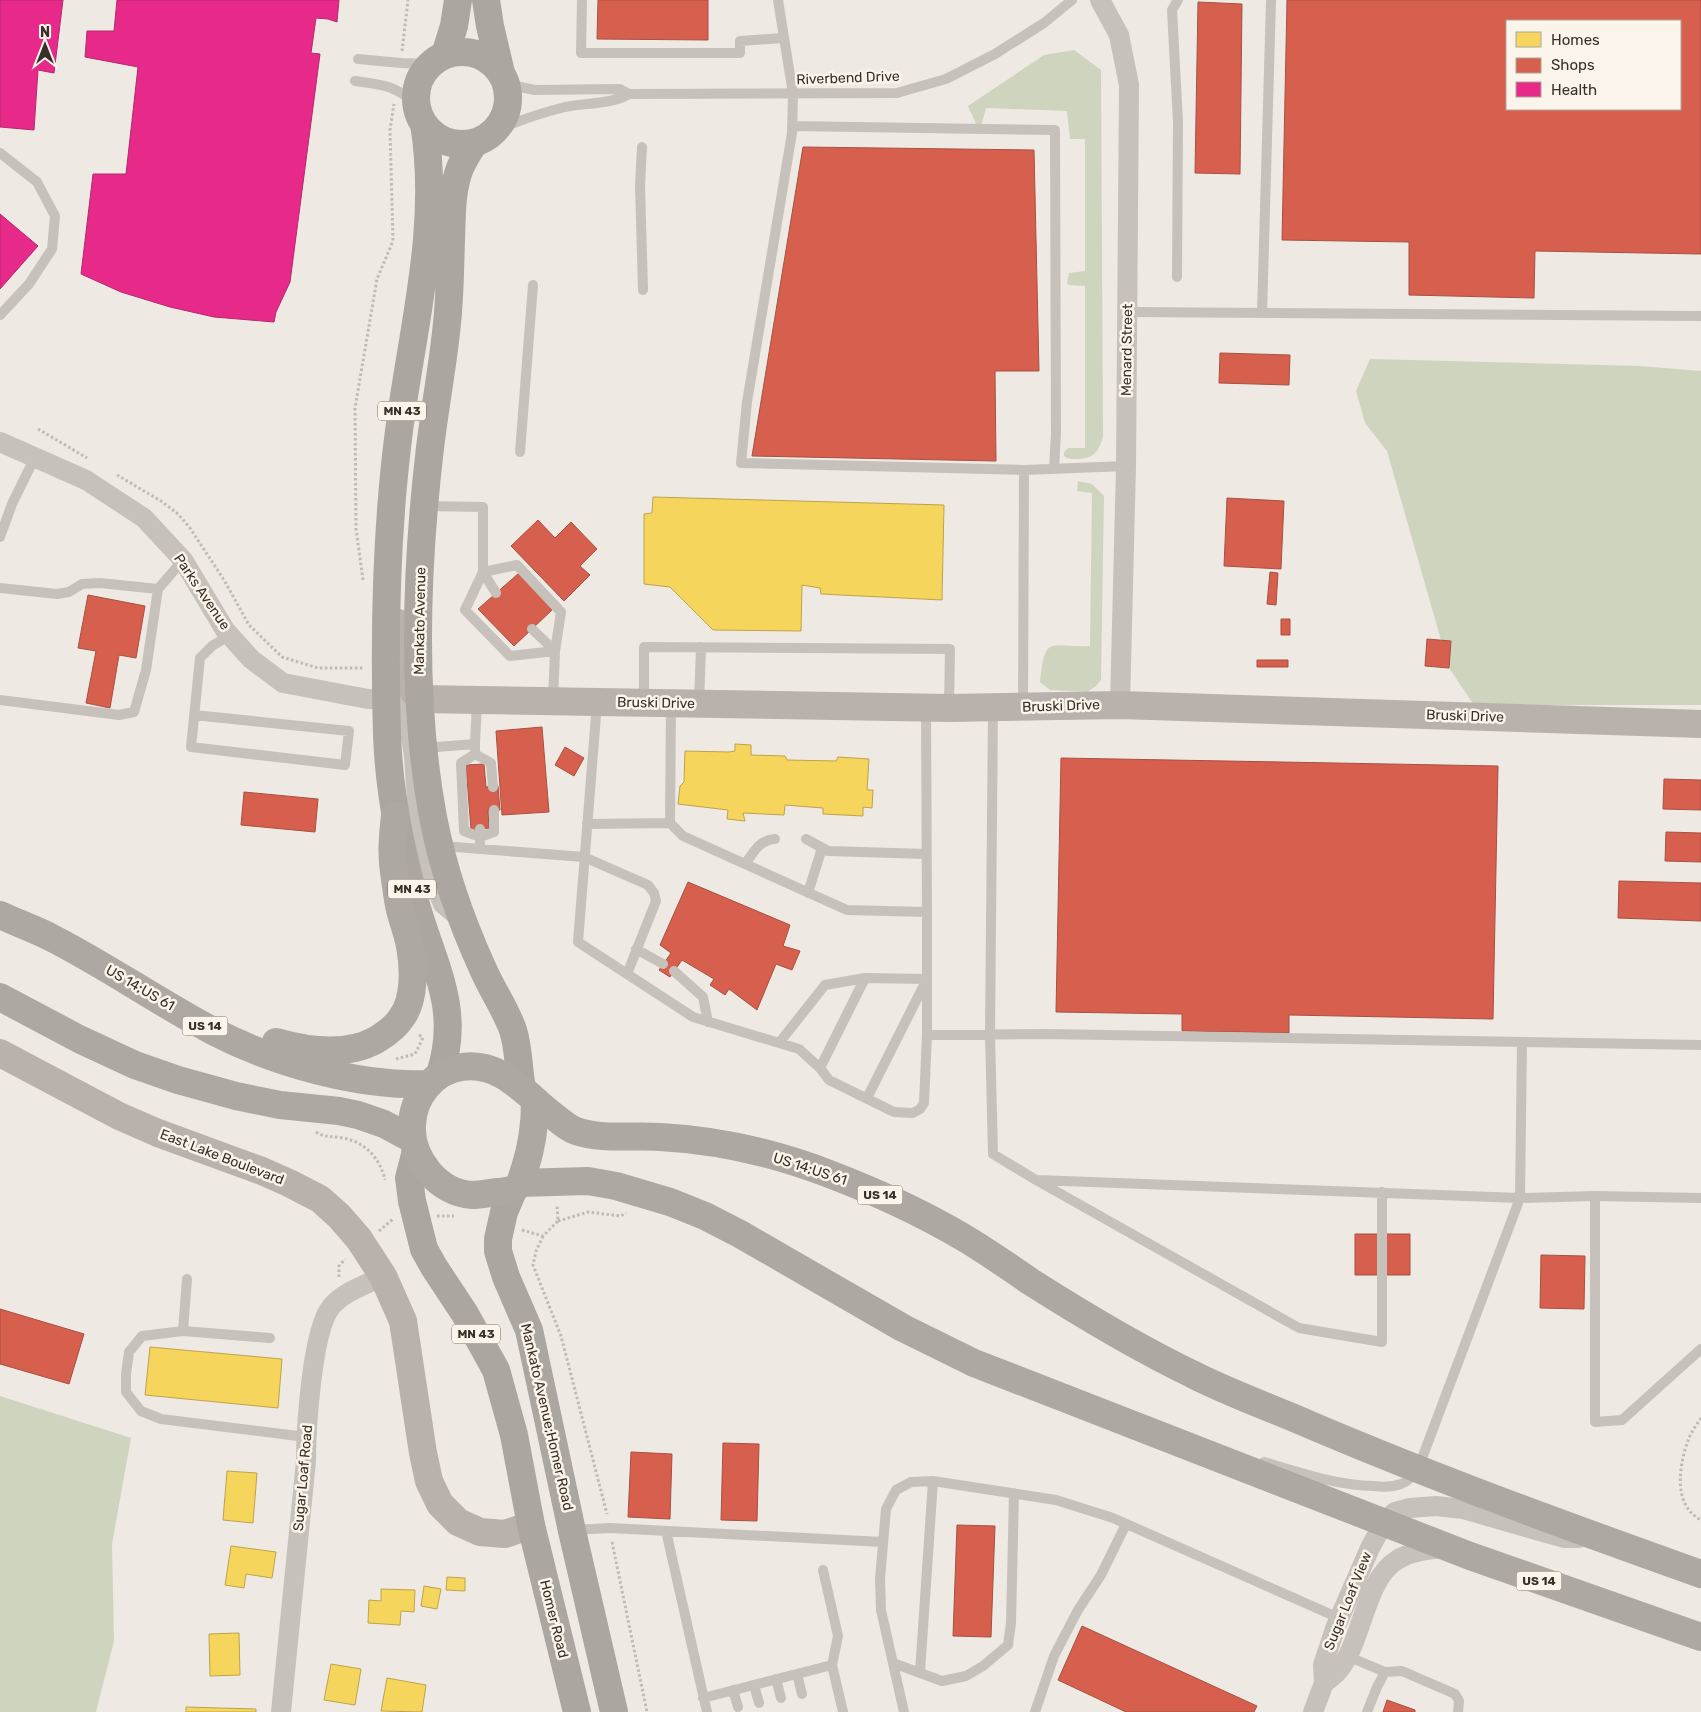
<svg xmlns="http://www.w3.org/2000/svg" width="1701" height="1712" font-family="Rubik,sans-serif">
  <rect width="100%" height="100%" fill="#eee9e3"/>
  <path fill="#ced4bd" d="M1074 50 1101 70 1103 437C1098 453 1093 459 1076 459 1071 459 1068 459 1064 456V452L1068 448H1085V286L1069 285 1067 283 1069 273 1085 271V139H1070L1067 111 986 108 981 126H977L968 106 1044 55Z
    M1370 359 1640 366 1701 371V705H1474L1449 668 1387 451 1365 423 1356 391Z
    M1078 481 1092 484 1104 496 1101 680 1096 686 1087 692 1050 690 1040 682C1045 633 1050 648 1090 646L1092 493 1077 491Z
    M0 1396 131 1438 112 1544 114 1641 96 1712H0Z"/>
  <path fill="#f6d55c" stroke="#bda34d" d="M653 497 944 505 942 600 821 594 820 588 802 585 801 631 713 630 670 587 644 584V514L652 513Z
    M735 744 751 745V755L785 756 787 760 836 761 838 757 869 759 867 790H873L872 808 863 807V816L823 814V808L785 805 784 815 743 813 745 821 727 819 728 810 678 804 680 786 684 782 685 751 729 752 735 751Z
    M150 1347 282 1359 278 1408 145 1395Z
    M227 1471 257 1473 253 1523 223 1520Z
    M231 1546 276 1552 272 1578 246 1574 244 1588 225 1585Z
    M447 1577 465 1578V1591L446 1590Z
    M424 1586 441 1589 437 1609 421 1606Z
    M381 1589 415 1590 414 1612 401 1611 400 1625 368 1623 369 1600 381 1601Z
    M239 1633 240 1675 210 1676 209 1634Z
    M331 1664 361 1669 355 1705 324 1700Z
    M387 1678 426 1685 422 1712 381 1711Z
    M186 1707 256 1709V1712H186Z"/>
  <path fill="#d6604d" stroke="#a75142" fill-rule="evenodd" d="M598 0H708V40L597 39Z
    M1287 0H1701V254L1535 251 1534 298 1409 295V242L1282 240ZM1507 21H1680V109H1507Z
    M1198 2 1242 4 1240 174 1195 173Z
    M803 147 1034 150 1039 371H995L996 461 752 456Z
    M1220 353 1290 355 1289 385 1219 383Z
    M1227 498 1284 501 1281 569 1224 566Z
    M538 520 555 538 571 522 597 549 580 566 590 575 564 601 511 546Z
    M1270 572 1278 573 1276 605 1267 604Z
    M519 573 552 610 514 646 478 609Z
    M88 595 145 606 136 658 119 655 110 708 86 703 96 651 78 648Z
    M1281 619H1290V635H1281Z
    M1427 639 1451 641 1449 668 1425 666Z
    M1257 660H1288V667H1257Z
    M542 727 549 812 502 815 496 731Z
    M565 747 584 758 574 776 555 765Z
    M1061 758 1498 766 1493 1019 1289 1015V1033L1182 1031V1014L1056 1012Z
    M484 764 486 787 498 786 500 810H488L489 828 471 830 466 765Z
    M1664 779 1701 780V810L1663 809Z
    M244 792 318 799 315 832 241 825Z
    M1666 832 1701 833V862L1665 861Z
    M1619 881 1701 883V921L1618 918Z
    M688 882 790 925 783 946 800 951 792 970 776 964 757 1010 729 989 725 995 710 985 714 979 682 960 670 977 659 970 671 953 660 945Z
    M1355 1234H1410V1275H1355Z
    M1541 1255 1585 1256 1584 1309 1540 1308Z
    M0 1309 84 1334 69 1384 0 1364Z
    M723 1443 759 1444 757 1521 721 1520Z
    M631 1452 672 1454 670 1519 628 1517Z
    M957 1525 995 1526 991 1637 953 1636Z
    M1082 1626 1257 1706 1254 1712H1126L1058 1680Z
    M1387 1700 1415 1710V1712H1383Z"/>
  <path fill="#e7298a" stroke="#b22b6d" d="M0 0H63L54 73 38 70 34 130 0 127Z
    M117 0H339L337 22 328 19 316 18 311 53 320 54 290 282 276 312 274 322 214 317 170 307 121 292 81 274 93 174H126L138 67 85 57 87 31H114Z
    M0 214 38 246 0 289Z"/>
  <g fill="none" stroke-linecap="round" stroke-linejoin="round">
    <path stroke="#c0bab4" stroke-width="3" stroke-dasharray="2.5 2.5" stroke-linecap="butt" d="M402 51 408 0
      M38 429 87 458
      M117 475 161 501 178 514 190 528 224 580 249 625 282 657 318 668H363
      M363 580 356 529 355 408 377 279 393 241 390 130 394 104
      M396 1059 415 1054 423 1038 418 1034
      M316 1132C325 1138 333 1136 343 1138 365 1142 380 1158 385 1180
      M437 1216H454
      M558 1221 588 1212 621 1216 626 1213
      M522 1230 543 1236 558 1221 557 1205
      M379 1231 393 1219
      M543 1236 536 1251 533 1265 561 1336 607 1514
      M339 1277V1266L345 1259
      M1701 1418C1697 1424 1692 1431 1689 1438 1679 1464 1672 1505 1701 1520
      M612 1542 647 1712"/>
    <path stroke="#c7c1bc" stroke-width="10" d="M582 0 581 53H740V41L783 38
      M778 0 793 94 792 133 747 402 741 463 1024 470 1126 466
      M358 59 401 63 432 64
      M504 79 520 87 535 90 620 89 629 94
      M355 81C385 85 393 85 417 104
      M792 126 1055 130 1056 433 1054 469
      M495 131C517 121 541 113 565 107 585 103 613 104 629 94L897 93 946 79 995 54 1044 23 1072 0
      M642 147 640 186 643 290
      M0 153 37 182 55 216 52 249 29 284 0 315
      M1177 277 1178 122 1172 10 1178 0
      M1128 312 1701 316
      M1262 313 1271 0
      M520 452 533 285
      M425 506 483 507V572L517 565 561 612 555 651
      M0 537 12 504 35 457
      M0 588 57 594 69 592 82 584 100 583 158 589
      M496 593 483 572 465 610 510 656 555 651 553 701
      M532 629 555 651
      M0 700 119 715 134 712 146 670 158 589 183 560
      M644 702V647L950 649 949 706
      M597 703 578 942 693 1017 799 1049 820 1068 829 1080 894 1112 913 1113 920 1109 924 1103 927 1035
      M699 703 701 647
      M671 704 670 823 683 836 847 910 927 912 926 708
      M1023 706 1024 470
      M993 709 990 1034 993 1154 1036 1180 1299 1328 1382 1342V1192
      M194 715 349 731 345 765 191 747 200 658 212 646 230 635
      M475 744V754L461 763 464 831 480 837V849
      M424 748 475 744 477 702
      M475 754 491 763 493 787
      M587 824 670 823
      M480 829V837L494 832V810
      M806 839 828 851 926 854
      M442 846 584 857 648 885 654 893 656 901 627 974
      M745 864C754 852 759 840 775 839
      M808 893 822 848
      M927 912V1035L1046 1034 1701 1045
      M636 949 663 964
      M674 971 703 997 708 1022
      M779 1043 825 985 865 978
      M820 1068 865 978 927 979 867 1098
      M1037 1180 1520 1198 1595 1196 1701 1198
      M1595 1196V1422L1622 1420 1701 1349
      M187 1279 183 1331 270 1338
      M183 1331 142 1336 129 1352 126 1374V1392L141 1411 161 1419 306 1437
      M1264 1462C1300 1473 1336 1485 1374 1486 1382 1487 1393 1487 1401 1484 1408 1482 1413 1475 1418 1469L1520 1198 1522 1042
      M573 1530 610 1528 883 1542
      M666 1531 707 1712
      M823 1570 838 1636 832 1665
      M1347 1656 1385 1672 1402 1671 1455 1694 1459 1701 1458 1712
      M893 1663 942 1681 966 1676 983 1666 1008 1645 1011 1623 1014 1493
      M920 1672 933 1481
      M797 1674 802 1694
      M776 1679 781 1698
      M754 1685 759 1703
      M733 1690 738 1707
      M703 1698 832 1665 843 1712
      M904 1712 881 1610 880 1579 886 1509 896 1490 911 1482 933 1481 1056 1500 1113 1518 1339 1618
      M1035 1712 1054 1656 1078 1610 1101 1575 1126 1524
      M1367 1712 1377 1687 1385 1672"/>
    <path stroke="#c7c1bc" stroke-width="20" d="M1100 0 1119 35 1129 85 1126 466 1120 705
      M0 442 86 480 144 518 183 560 225 630 251 659 283 683 368 699H386L394 705 401 715 411 738 414 756 418 814 422 840 431 875 443 904 454 913
      M1324 1683C1329 1679 1335 1675 1339 1670 1362 1642 1365 1579 1397 1560 1411 1551 1428 1550 1444 1548
      M281 1712 306 1461C306 1429 312 1330 331 1307 343 1292 366 1285 383 1276
      M1313 1712 1324 1683 1323 1665 1336 1626 1370 1548 1384 1522 1395 1512 1410 1508 1436 1506 1463 1509 1564 1538H1579"/>
    <path stroke="#b8b1ac" stroke-width="28" d="M398 623C399 654 397 676 420 699L949 708 1120 705 1701 724
      M0 1053 119 1116 158 1133 262 1171 289 1183 320 1199 339 1216 359 1239 383 1276 403 1321 423 1453 429 1481 440 1504 458 1522 480 1532 505 1534 531 1525"/>
    <path stroke="#aca6a1" stroke-width="28" d="M486 0 490 26 501 73
      M416 98a46 46 0 1 1 92 0a46 46 0 1 1-92 0Z
      M445 55 454 26 458 0
      M424 124C441 227 412 329 399 431 386 531 384 634 387 735 389 791 400 847 415 901 432 964 462 1007 440 1074
      M474 143C469 151 464 159 460 168 451 191 452 216 451 240 450 268 450 296 447 323 443 365 435 406 430 448 416 567 411 699 433 817 443 869 461 921 483 969 492 990 505 1008 513 1030 519 1049 518 1068 522 1088
      M416 1151 409 1178 412 1201 424 1249 434 1267 465 1314 496 1370 514 1435 531 1525 577 1712
      M513 1191 504 1212 498 1239V1251L506 1277 529 1330 572 1531 614 1712"/>
    <path stroke="#ada8a2" stroke-width="28" d="M0 915C17 923 35 929 52 938 107 966 158 1002 213 1031 274 1063 360 1087 429 1084
      M0 997 79 1039 135 1065 178 1080 236 1096 280 1105 339 1111 358 1115 384 1124 412 1139
      M276 1042C308 1051 347 1056 376 1040 386 1034 396 1027 402 1017 415 999 414 968 410 946 408 934 403 922 400 910 397 897 396 885 394 872 391 853 393 834 395 815
      M535 1102C535 1125 532 1146 525 1168 524 1170 521 1182 519 1184 514 1192 506 1191 497 1192 489 1193 480 1195 472 1195 438 1193 410 1158 412 1125 413 1097 433 1071 462 1067 502 1061 527 1096 555 1117 562 1123 568 1128 576 1131 602 1140 632 1135 660 1137 717 1140 778 1154 832 1175 876 1192 920 1212 961 1236 985 1250 1008 1266 1031 1282 1083 1315 1136 1347 1192 1374 1229 1393 1269 1407 1308 1424 1437 1479 1569 1527 1701 1574
      M520 1183 588 1181 616 1186 670 1202 705 1216 740 1234 903 1328 974 1363 1470 1556 1701 1637"/>
  </g>
  <g text-anchor="middle" dominant-baseline="central" stroke-width="5" stroke-linejoin="round" paint-order="stroke">
    <g fill="#faf4eb" stroke="#726a63" stroke-width="1">
      <rect x="378" y="401.5" width="48" height="19" rx="4"/>
      <rect x="388" y="879.5" width="48" height="19" rx="4"/>
      <rect x="182.5" y="1016.5" width="45" height="19" rx="4"/>
      <rect x="857.5" y="1185.5" width="45" height="19" rx="4"/>
      <rect x="452" y="1324.5" width="48" height="19" rx="4"/>
      <rect x="1516.5" y="1571.5" width="45" height="19" rx="4"/>
    </g>
    <g font-size="12" font-weight="bold" fill="#382f29">
      <text x="402" y="411">MN 43</text>
      <text x="412" y="889">MN 43</text>
      <text x="205" y="1026">US 14</text>
      <text x="880" y="1195">US 14</text>
      <text x="476" y="1334">MN 43</text>
      <text x="1539" y="1581">US 14</text>
    </g>
    <g font-size="14" fill="#382f29" stroke="#faf4eb">
      <text transform="translate(848 78) rotate(-2)">Riverbend Drive</text>
      <text transform="translate(1127 350) rotate(-89)">Menard Street</text>
      <text transform="translate(202 592) rotate(56)">Parks Avenue</text>
      <text transform="translate(420 621) rotate(-89)">Mankato Avenue</text>
      <text transform="translate(656 703) rotate(1)">Bruski Drive</text>
      <text transform="translate(1061 706) rotate(-2)">Bruski Drive</text>
      <text transform="translate(1465 716) rotate(2)">Bruski Drive</text>
      <text transform="translate(140 988) rotate(30)">US 14;US 61</text>
      <text transform="translate(222 1157) rotate(21)">East Lake Boulevard</text>
      <text transform="translate(810 1169) rotate(18)">US 14;US 61</text>
      <text transform="translate(547 1417) rotate(77)">Mankato Avenue;Homer Road</text>
      <text transform="translate(303 1478) rotate(-85)">Sugar Loaf Road</text>
      <text transform="translate(1348 1601) rotate(-68)">Sugar Loaf View</text>
      <text transform="translate(554 1619) rotate(76)">Homer Road</text>
    </g>
  </g>
  <rect x="1506" y="20" width="175" height="90" fill="#faf4eb" stroke="#aca59d"/>
  <rect x="1516" y="32" width="25" height="15" fill="#f6d55c" stroke="#aca59d"/>
  <text x="1551" y="45" font-size="15" fill="#382f29">Homes</text>
  <rect x="1516" y="58" width="25" height="15" fill="#d6604d" stroke="#aca59d"/>
  <text x="1551" y="70" font-size="15" fill="#382f29">Shops</text>
  <rect x="1516" y="82" width="25" height="15" fill="#e7298a" stroke="#aca59d"/>
  <text x="1551" y="95" font-size="15" fill="#382f29">Health</text>
  <g transform="translate(45 45)" stroke="#faf4eb" stroke-width="4" paint-order="stroke">
  <path d="M0-4L9 19L0 12L-9 19Z" fill="#382f29"/>
  <text y="-8" font-size="14" font-weight="bold" text-anchor="middle" fill="#382f29">N</text>
  </g>
</svg>
